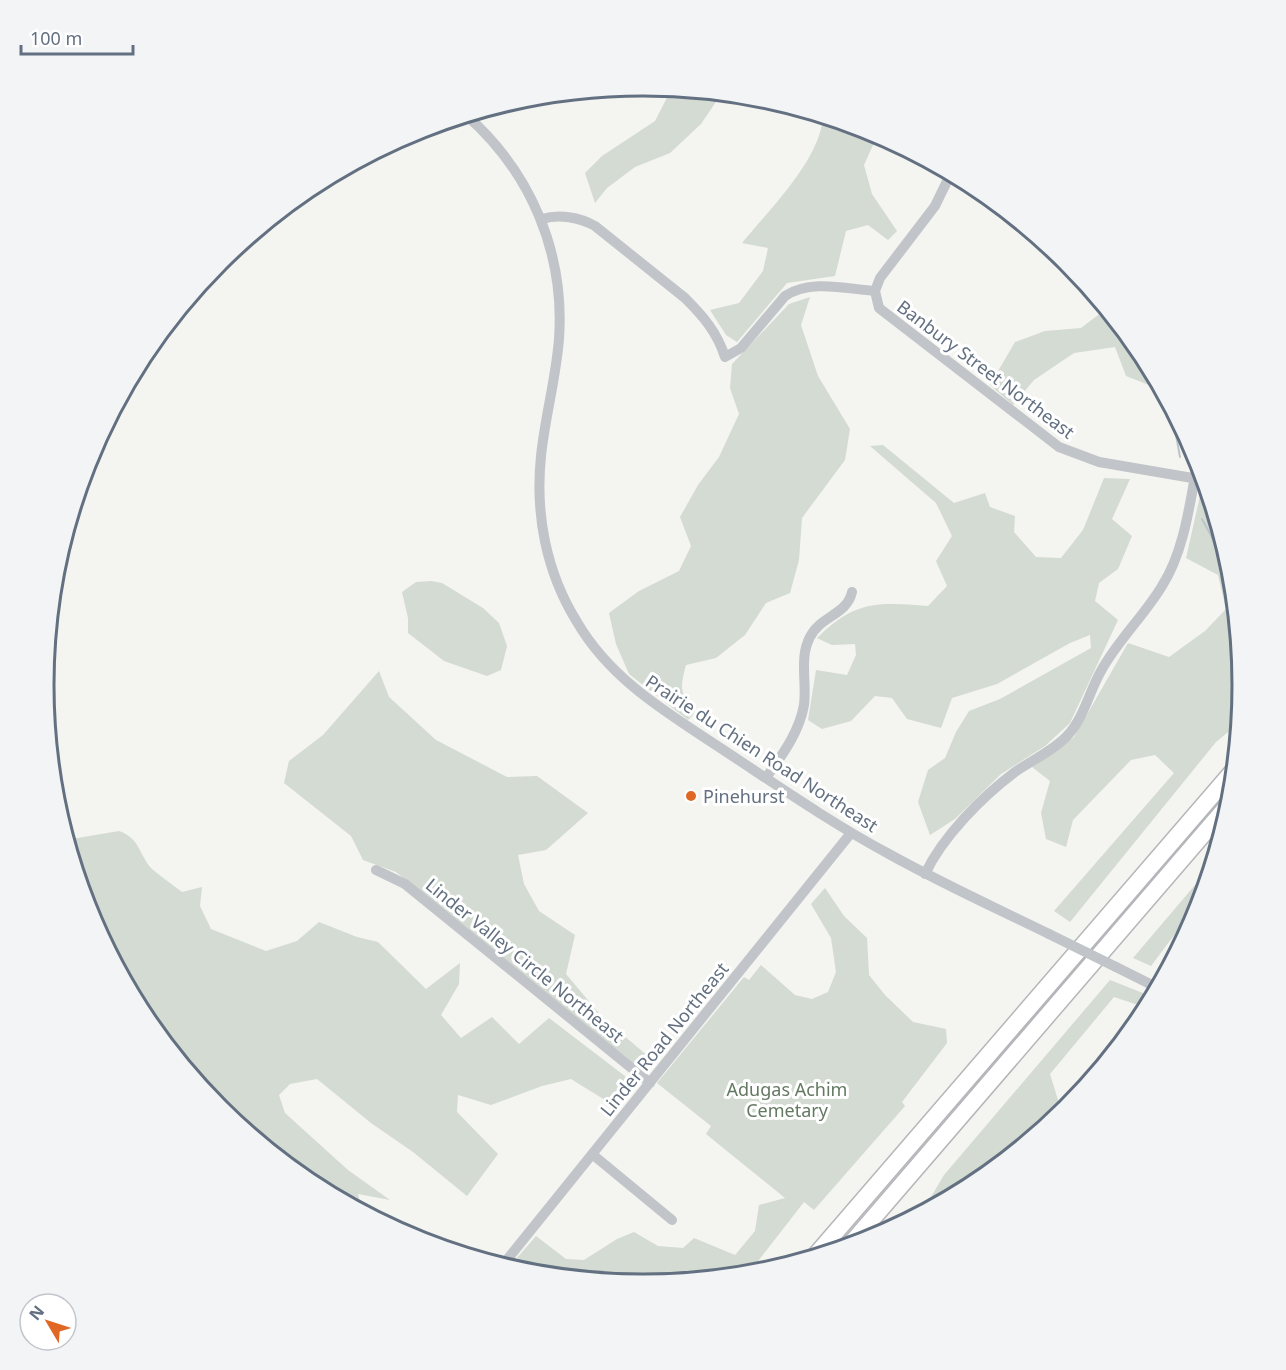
<svg xmlns="http://www.w3.org/2000/svg" width="1286" height="1370" font-family="'Noto Sans',sans-serif">
  <rect width="100%" height="100%" fill="#f4f4f0"/>
  <path fill="#d4dbd2" d="M672 88 722 93 701 124 670 153 635 167 607 188 595 203 585 173 602 156 655 121Z
    M823 116 878 134 864 165 872 194 897 231 888 240 868 225 846 231 835 276 787 283 737 342 726 335 710 310 739 303 763 271 768 248 742 243C769 210 821 159 823 116Z
    M810 297 801 325 818 376 850 429 845 460 802 518 799 560 790 593 766 603 745 635 716 658 686 665C680 687 679 694 696 712L688 720 629 674 616 644 609 613 639 591 679 571 691 546 680 517 698 485 719 457 739 414 730 388 732 364 789 304Z
    M1106 309 1142 352 1155 378 1149 385 1126 376 1115 347 1074 353 1034 380 1013 405 990 385 1015 342 1045 331 1081 328Z
    M883 445 954 503 985 493 990 507 1015 516 1014 532 1036 557 1061 558 1083 530 1104 478 1130 479 1112 519 1132 536 1118 569 1099 583 1095 601 1118 620 1070 723 1045 746 1001 774 955 819 930 835 918 802 928 770 945 758 956 732 969 711 1000 699 1091 648 1090 635 1070 643 997 684 952 698 941 728 907 719 892 698 875 696 851 721 822 729 808 720 816 670 847 675 856 655 855 644 832 645 817 638C855 600 878 602 928 606L947 586 936 561 952 536 936 503 870 446Z
    M1202 487 1209 496 1231 568 1242 685 1239 723 1216 742 1070 922 1054 911 1174 773 1155 755 1131 760 1073 820 1066 847 1046 839 1041 813 1050 781 1032 767 1074 737 1128 643 1169 657 1205 631 1226 609 1218 575 1186 558Z
    M431 581 442 583 483 608 499 623 507 646 501 670 487 676 444 661 408 633V618L402 592 416 582Z
    M379 671 389 697 436 740 507 777 537 776 588 813 546 850 518 855 524 884 539 911 575 935 566 974 603 1018 649 1057 643 1071 396 872 363 860 351 836 284 783 289 761 323 735Z
    M119 831C141 839 138 854 152 869 161 877 172 884 182 892L202 887 200 906 211 929 266 951 297 941 319 922 357 937 378 942 426 989 460 963 459 984 441 1015 461 1038 492 1017 519 1044 549 1018 634 1083 613 1105 571 1079 542 1086 491 1105 458 1095 457 1112 498 1154 467 1196 413 1152 371 1123 317 1079 290 1084 279 1095 285 1113 348 1170 390 1200 358 1194 362 1211 310 1183 219 1109 144 1018 89 914 66 840Z
    M1212 865 1198 912 1190 914 1151 966 1133 958Z
    M825 888 844 916 867 938 869 975 885 995 913 1022 946 1029 947 1043 902 1102 905 1106 814 1210 804 1202 748 1274 643 1284 545 1275 538 1264 517 1258 536 1236 566 1259 584 1260 617 1239 634 1232 658 1246 683 1248 694 1238 735 1255 755 1231 759 1205 785 1198 706 1134 711 1126 657 1083 744 977 749 980 761 965 795 995 812 999 828 992 836 972 831 938 811 904Z
    M1110 980 1153 997 1147 1008 1114 997 1050 1074 1062 1113 976 1184 922 1212 944 1175Z"/>
  <g fill="none" stroke-linecap="round" stroke-linejoin="round">
    <path stroke="#bdc5cc" stroke-width="2" d="M1171 407 1180 457
      M1202 519 1232 574"/>
    <defs>
      <path id="highway" d="M849 1246 1231 802
        M815 1256 1234 770"/>
    </defs>
    <use href="#highway" stroke="#b4b6ba" stroke-width="19"/>
    <path stroke="#c1c4c8" stroke-width="10" d="M466 115C531 172 565 253 559 339 556 378 545 417 541 456 535 514 546 572 577 622 612 682 671 715 728 753 781 788 833 824 889 854 941 883 996 908 1049 934
      M951 173 935 206 880 278 875 291 879 308 1059 447 1099 462 1204 480
      M542 219C559 214 579 217 595 226L685 298C703 316 717 332 725 357L741 348 785 296C811 279 846 289 875 291
      M766 778C782 755 799 733 804 705 807 683 799 657 810 637 820 616 847 615 852 592
      M376 870 405 884 650 1083
      M925 874C943 836 982 797 1015 772 1032 760 1053 751 1067 736 1084 718 1089 692 1101 671 1118 640 1144 616 1162 586 1185 550 1190 501 1198 460
      M1116 967 1158 988
      M592 1154 672 1220
      M502 1266 851 833"/>
    <use href="#highway" stroke="#fff" stroke-width="16"/>
    <path stroke="#c1c4c8" stroke-width="10" d="M1049 934 1116 967"/>
  </g>
  <circle fill="#e16824" stroke="#fff" stroke-width="2" cx="691" cy="796" r="6"/>
  <g text-anchor="middle" dominant-baseline="central" stroke-width="6" stroke-linejoin="round" paint-order="stroke">
    <g font-size="18" fill="#637081" stroke="#fff">
      <text transform="translate(986 369) rotate(37)">Banbury Street Northeast</text>
      <text transform="translate(762 753) rotate(33)">Prairie du Chien Road Northeast</text>
      <text transform="translate(525 960) rotate(39)">Linder Valley Circle Northeast</text>
      <text transform="translate(664 1039) rotate(-51)">Linder Road Northeast</text>
    </g>
    <g font-size="18" fill="#637081" stroke="#fff" text-anchor="start">
      <text x="703" y="796">Pinehurst</text>
    </g>
    <g font-size="18" fill="#647962" stroke="#fff">
      <text x="787" y="1089">Adugas Achim<tspan x="787" dy="21">Cemetary</tspan></text>
    </g>
  </g>
  <path d="M0 0H1286V1370H0ZM54 685a589 589 0 1 1 1178 0a589 589 0 1 1-1178 0Z" fill="#f3f4f5" fill-rule="evenodd"/>
  <path fill="none" stroke="#637081" stroke-width="3" d="M54 685a589 589 0 1 1 1178 0a589 589 0 1 1-1178 0Z"/>
  <g transform="translate(48 1322) rotate(309)"><circle r="28" fill="#ffffff" stroke="#c1c6cd" stroke-width="1.5"/>
  <path d="M0-4.5L10 22L0 15L-10 22Z" fill="#e16824"/>
  <text y="-9" font-size="16" font-weight="bold" text-anchor="middle" fill="#637081">N</text>
  </g>
  <path d="M21 45v9h112v-9" fill="none" stroke="#637081" stroke-width="3"/>
  <text x="30" y="45" font-size="18" fill="#637081" stroke="#ffffff" stroke-width="4.5" paint-order="stroke">100 m</text>
</svg>
